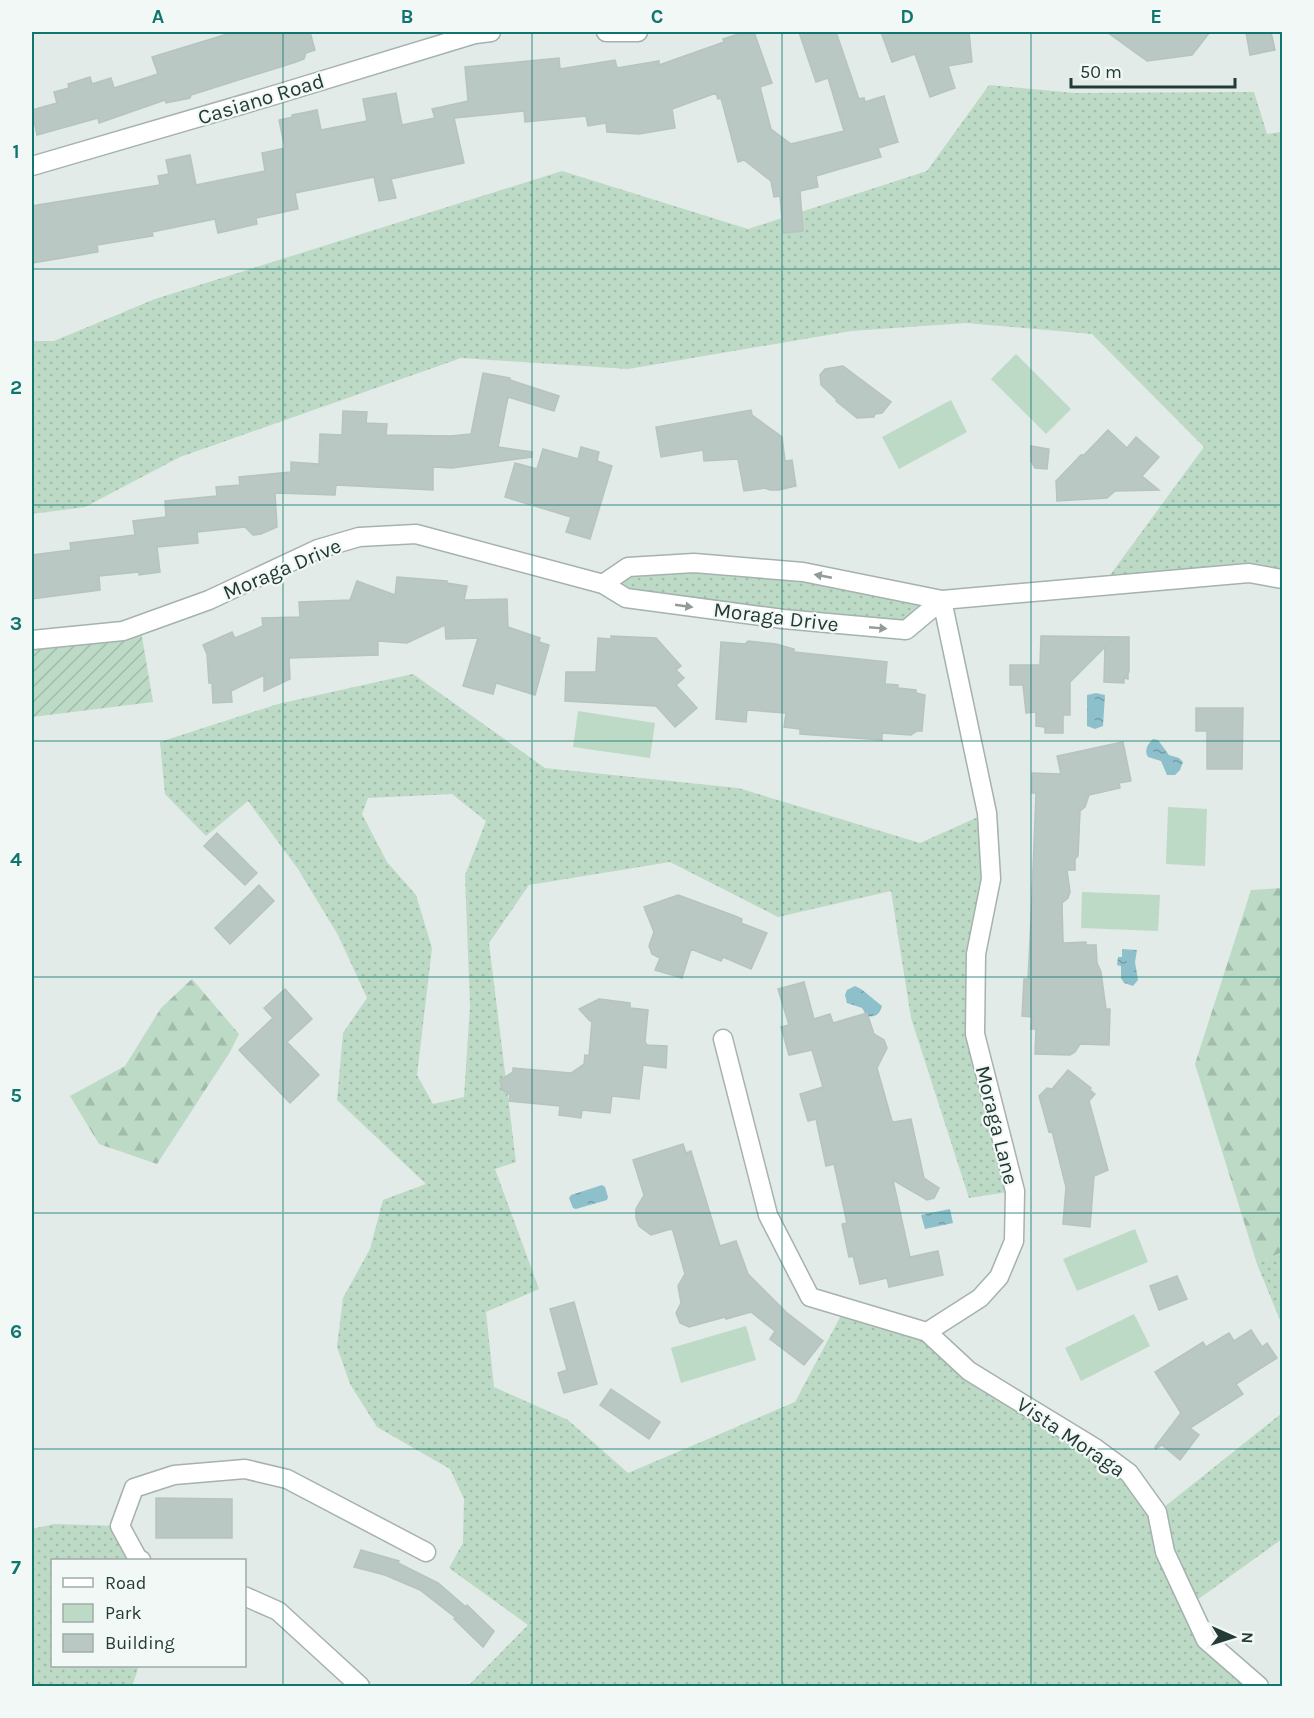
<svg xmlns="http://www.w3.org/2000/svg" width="1314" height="1718" font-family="Karla,sans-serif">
  <defs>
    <pattern id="grass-dots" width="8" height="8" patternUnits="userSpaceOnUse" patternTransform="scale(1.5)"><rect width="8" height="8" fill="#bcdac5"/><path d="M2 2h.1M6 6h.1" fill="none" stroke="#a1bcaa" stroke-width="1.8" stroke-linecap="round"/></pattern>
    <pattern id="forest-firs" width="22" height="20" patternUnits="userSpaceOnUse" patternTransform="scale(1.5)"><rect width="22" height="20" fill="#bcdac5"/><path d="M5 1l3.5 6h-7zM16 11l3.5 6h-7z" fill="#a1bcaa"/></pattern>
    <pattern id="garden-furrows" width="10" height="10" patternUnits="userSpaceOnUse" patternTransform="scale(1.5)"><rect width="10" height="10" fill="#bcdac5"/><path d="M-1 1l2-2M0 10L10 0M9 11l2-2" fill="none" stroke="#a1bcaa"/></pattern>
    <pattern id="water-ripples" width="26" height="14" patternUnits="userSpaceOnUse" patternTransform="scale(1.5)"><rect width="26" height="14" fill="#8ec0cc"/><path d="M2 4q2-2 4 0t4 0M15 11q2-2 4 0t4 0" fill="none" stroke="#749da6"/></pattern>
  </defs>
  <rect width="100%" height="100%" fill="#e2ebe7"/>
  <path fill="url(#grass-dots)" fill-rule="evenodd" d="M989 85 1074 93 1254 92 1267 134 1282 132V581L1102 586 1204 447 1092 334 966 323 851 331 628 369 461 358 180 457 85 507 32 514V341H54L155 299 562 171 748 229 927 171Z
    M694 563 942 600 906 630 626 598 603 584 628 567Z
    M413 674 545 768 738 788 920 843 987 813 975 1034 1015 1191 969 1198 911 1018 891 891 778 917 670 862 529 885 489 943 516 1162 495 1169 539 1289 486 1312 494 1387 568 1420 628 1473 795 1402 845 1308 927 1332 1095 1448 1158 1512 1282 1413V1539L1190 1605 1206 1640 1259 1686H468L528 1625 449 1568 463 1543 464 1499 450 1469 377 1427 350 1384 337 1347 343 1298 370 1249 383 1200 426 1184 337 1100 343 1033 367 998 338 935 298 869 248 801 206 836 165 794 160 742 278 704ZM452 794 486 821 465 875 470 1006 464 1097 433 1104 417 1075 432 948 416 895 387 862 362 814 368 798Z
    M1282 1252V1325L1257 1264Z
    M54 1524 120 1526 141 1560H52V1666H139L132 1686H32V1529Z"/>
  <path fill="url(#forest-firs)" d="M1282 888V1252L1257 1264 1195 1064 1251 890Z
    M192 979 239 1034 230 1052 157 1164 99 1144 70 1096 125 1066 161 1008Z"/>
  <path fill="#bcdac5" d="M1016 354 1071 409 1046 434 991 379Z
    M951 400 967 432 899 469 882 437Z
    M578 711 655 723 650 758 573 747Z
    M1168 807 1207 809 1205 866 1166 864Z
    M1082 892 1160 895 1158 931 1081 928Z
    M1135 1229 1148 1262 1077 1291 1063 1259Z
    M1134 1314 1150 1346 1081 1381 1065 1348Z
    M746 1326 756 1360 681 1383 671 1348Z"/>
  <path fill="url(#garden-furrows)" d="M140 625 153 702 32 717V640Z"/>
  <path fill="url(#water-ripples)" d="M1096 693 1105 695 1103 726 1095 729 1087 726V695Z
    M1153 739 1158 740 1169 755 1179 758 1183 762 1180 770 1175 775H1167L1161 761 1148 757C1144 750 1147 745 1153 739Z
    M1122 949 1137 950 1135 962 1138 980 1133 986 1124 983 1121 978V966L1117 965 1118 957H1122Z
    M855 986 861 989 882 1006C880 1014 875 1018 867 1016L862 1008 847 1003 845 995 847 990Z
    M602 1185 605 1187 608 1197 607 1200 576 1209 573 1208 569 1198 571 1195Z
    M950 1209 953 1223 925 1229 921 1215Z"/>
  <path fill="#bac8c3" stroke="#b5c4be" stroke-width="1.5" d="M234 32H310L315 50 306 53 304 59 296 62 191 95 190 98 166 103 165 100 99 123 98 118 37 135 32 110 57 103 54 92 69 88 68 84 90 77 92 84 111 78 114 88 158 74 152 57Z
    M745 32H754L772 83 760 87 771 129 791 144 844 131 828 78 816 82 799 32H836L859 99 864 98 865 102 884 96 898 142 878 148 881 157 816 176 818 187 800 191 803 231 783 233 780 196 774 197 771 181 744 160 738 162 721 98 718 99 716 93 672 109 675 128 639 134 607 132 606 123 588 126 586 116 525 122 524 111 454 118 464 163 391 179 396 198 379 201 374 177 295 193 298 209 256 218 257 224 218 233 215 219 152 232 153 236 97 245 98 252 32 263V206L160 185 158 176 169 174 166 160 190 155 196 185 265 171 262 153 285 148 279 120 293 117 292 115 317 110 321 130 367 121 363 99 396 93 402 125 435 118 432 109 468 101 465 67 559 58 560 69 615 60 617 68 659 61V65L724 42 723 39Z
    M881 32H969L972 62 948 66 955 88 930 97 915 54 892 62Z
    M1107 32H1210L1192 55 1147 61Z
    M1246 32H1271L1275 50 1250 55Z
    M843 366 891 402 882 413 875 414 874 417 857 418 836 401 837 400 821 385 820 375 825 369Z
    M483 373 510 378V380L559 396 554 411 508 397 498 447 532 452V457L452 468 433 467V490L336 485 335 495 275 493 277 527 261 534 253 535 245 527 197 532 198 543 157 547 160 572 139 575V572L99 576 100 590 32 599V555L71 550 70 543 135 535 133 521 166 517 165 501 217 496 216 487 240 485 239 477 291 472V462L319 464 320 434 342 435 343 411 367 412 366 423 387 424 386 435 451 436 471 434Z
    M751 410 752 415 782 437 785 461 792 460 796 486 779 490H770L765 488 744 491 738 459 704 461 703 450 661 457 656 427Z
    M1108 430 1127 448 1136 437 1159 457 1142 476 1159 490 1115 491 1107 498 1057 501 1056 481 1081 455H1084Z
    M1031 446 1049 449 1047 469 1035 468 1031 461Z
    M581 447 599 452 597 461 612 466 590 539 566 532 571 517 505 497 515 463 537 469 543 449 578 459Z
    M397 577 447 581V583L467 586 464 600 507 599 508 627 540 638 539 642 549 645 535 695 496 683 493 694 463 686 478 638 446 639 445 625 407 643 378 641V655L289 658 290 679 264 691V675L231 691 232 702 213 703 212 683H209L207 654 203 645 232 632 235 638 263 626 262 618 300 617 299 602 350 600 357 581 395 595Z
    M611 636 656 638 681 666 676 670 684 678 676 685 697 708 675 727 656 706 565 701 566 672H596L598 638 611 639Z
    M1041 636 1129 637V672H1128V679L1124 678V683L1104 682 1105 647 1070 682V715H1063V733H1045V727L1036 726V712L1026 713 1023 685H1010V665H1040Z
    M748 641 776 644 794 649V652L887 662 885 684 898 685V688L916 690V693L925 695 922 731H917L911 735 882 733V740L800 734V729L784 727 786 713 747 710 746 722 716 719 721 642 745 644Z
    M1196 708H1243L1242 769H1207V731H1196Z
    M1123 742 1131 781 1119 783 1120 788 1089 795 1085 807 1080 811 1078 856 1075 859V870H1067L1070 892 1068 898 1062 903 1063 943 1086 942V945H1096L1097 963 1101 972 1106 1009H1110L1109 1045 1080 1044 1075 1052 1070 1055 1035 1054 1036 1029H1031L1032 1017 1022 1016 1024 979H1028L1031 920 1036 793H1032V773L1061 774 1057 756Z
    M217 833 257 873 245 885 204 846Z
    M259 885 274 901 230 944 215 928Z
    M678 895 735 916 742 919 741 923 767 933 751 969 723 957 721 961 691 949 682 978 655 970 660 958 652 954 649 946 654 932 644 907Z
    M804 982 814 1019 830 1014 833 1023 867 1013 874 1034 884 1040 887 1048 877 1068 892 1121 894 1122 911 1119 924 1178 939 1188 934 1198 927 1200 893 1180 910 1257 938 1251 943 1275 889 1287 887 1278 860 1284 853 1256 849 1257 842 1224 847 1223 834 1164 826 1166 816 1119 808 1121 800 1094 823 1087 812 1050 789 1055 781 1027 789 1025 778 989Z
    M285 989 312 1019 287 1042 319 1075 290 1103 239 1050 273 1018 264 1008Z
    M599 999 630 1003V1008L648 1010 645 1042 647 1045 667 1046 666 1068 643 1065 639 1099 612 1096 610 1113 582 1110 581 1118 559 1115 560 1106 509 1101 510 1095 502 1089 500 1080 513 1072V1068L571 1073 584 1064 585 1055 589 1056 592 1021H590L579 1009Z
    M1068 1070 1091 1088 1090 1090 1095 1094 1089 1101 1108 1170 1094 1176 1090 1227 1063 1224 1066 1187 1052 1131 1049 1132 1039 1096 1047 1088 1052 1089Z
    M683 1144 686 1153 691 1151 720 1246 736 1241 748 1274 786 1312 823 1341 804 1365 770 1339 775 1331 751 1312 726 1319 725 1317 689 1327 680 1323 676 1313 681 1303 678 1286 685 1274 673 1231 671 1229 651 1235 639 1226 636 1218V1209L644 1195 633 1160Z
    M1177 1276 1187 1299 1159 1310 1150 1286Z
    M574 1302 597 1384 564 1393 558 1373 567 1370 550 1309Z
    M1251 1330 1262 1347 1267 1343 1277 1358 1236 1384 1243 1394 1190 1428 1199 1435 1180 1460 1162 1445 1156 1449 1155 1447 1181 1413 1155 1372 1203 1342 1206 1347 1229 1333 1234 1341Z
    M611 1389 660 1422 649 1439 600 1405Z
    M156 1498 232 1499V1538H156Z
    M361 1550 399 1561 398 1563 438 1583 466 1607 467 1605 494 1631 483 1647 454 1619 456 1618 420 1590 385 1575 354 1567Z"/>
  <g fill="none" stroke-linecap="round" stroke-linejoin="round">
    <defs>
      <path id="street" d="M606 32H638
        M32 166 268 97 475 34 491 32
        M603 584 628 567 694 563 803 572 942 600 1249 573 1282 579
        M32 640 123 631 209 600 318 549 359 537 416 534 603 584 626 598 783 619 906 630 942 600
        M723 1039 768 1215 810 1297 927 1332 980 1298 999 1277 1014 1241 1015 1191 975 1034 976 954 991 879 987 813 942 600
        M927 1332 969 1371 1095 1448 1129 1473 1157 1512 1165 1552 1206 1640 1259 1686
        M141 1560 138 1559 120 1526 134 1488 174 1475 245 1469 287 1479 426 1552
        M244 1596 278 1611 360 1686"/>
    </defs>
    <use href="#street" stroke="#a5b2ae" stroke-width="21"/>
    <use href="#street" stroke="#fff" stroke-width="18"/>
  </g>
  <defs><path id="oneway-solid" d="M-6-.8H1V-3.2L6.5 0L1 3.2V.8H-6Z" transform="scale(1.5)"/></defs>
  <g fill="#919c9a">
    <use href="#oneway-solid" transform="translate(823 576) rotate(-169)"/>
    <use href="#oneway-solid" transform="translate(684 606) rotate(8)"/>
    <use href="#oneway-solid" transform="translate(878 628) rotate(5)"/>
  </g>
  <path fill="none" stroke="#0f766e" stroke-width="1.5" stroke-opacity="0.55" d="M283 32V1686M532 32V1686M782 32V1686M1031 32V1686M32 269H1282M32 505H1282M32 741H1282M32 977H1282M32 1213H1282M32 1449H1282"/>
  <g text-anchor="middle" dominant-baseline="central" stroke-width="4.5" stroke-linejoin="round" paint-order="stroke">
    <g font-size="21" fill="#233a35" stroke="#f2f8f5">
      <text transform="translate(261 99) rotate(-17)">Casiano Road</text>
      <text transform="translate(282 569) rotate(-23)">Moraga Drive</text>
      <text transform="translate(776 617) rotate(7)">Moraga Drive</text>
      <text transform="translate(997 1125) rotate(76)">Moraga Lane</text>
      <text transform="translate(1071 1437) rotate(34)">Vista Moraga</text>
    </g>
  </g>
  <rect width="1314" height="1718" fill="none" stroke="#f2f8f5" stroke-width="66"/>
  <rect x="51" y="1559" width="195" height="108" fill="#f2f8f5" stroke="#9faca8" stroke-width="1.5"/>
  <rect x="63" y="1578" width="30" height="9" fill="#ffffff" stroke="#9faca8" stroke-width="1.5"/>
  <text x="105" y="1589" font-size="18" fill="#233a35">Road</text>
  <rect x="63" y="1604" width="30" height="18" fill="#bcdac5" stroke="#9faca8" stroke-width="1.5"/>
  <text x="105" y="1619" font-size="18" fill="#233a35">Park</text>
  <rect x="63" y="1634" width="30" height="18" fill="#bac8c3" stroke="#9faca8" stroke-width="1.5"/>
  <text x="105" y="1649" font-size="18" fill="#233a35">Building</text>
  <g transform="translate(1233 1637) rotate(93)" stroke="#f2f8f5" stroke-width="4.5" paint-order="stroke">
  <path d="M0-4.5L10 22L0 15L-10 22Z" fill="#233a35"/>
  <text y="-9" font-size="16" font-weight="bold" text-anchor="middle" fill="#233a35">N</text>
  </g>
  <path d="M1071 78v9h164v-9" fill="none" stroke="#233a35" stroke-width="3"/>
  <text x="1080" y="78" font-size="18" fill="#233a35" stroke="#f2f8f5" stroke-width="4.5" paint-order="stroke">50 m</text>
  <rect x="33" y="33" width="1248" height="1652" fill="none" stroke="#0f766e" stroke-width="2"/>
  <g font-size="20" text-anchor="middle" font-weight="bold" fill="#0f766e">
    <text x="158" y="23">A</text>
    <text x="407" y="23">B</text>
    <text x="657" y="23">C</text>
    <text x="907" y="23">D</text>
    <text x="1156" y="23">E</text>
    <text x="16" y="158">1</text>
    <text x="16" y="394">2</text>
    <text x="16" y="630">3</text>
    <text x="16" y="866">4</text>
    <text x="16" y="1102">5</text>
    <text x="16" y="1338">6</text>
    <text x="16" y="1574">7</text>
  </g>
</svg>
